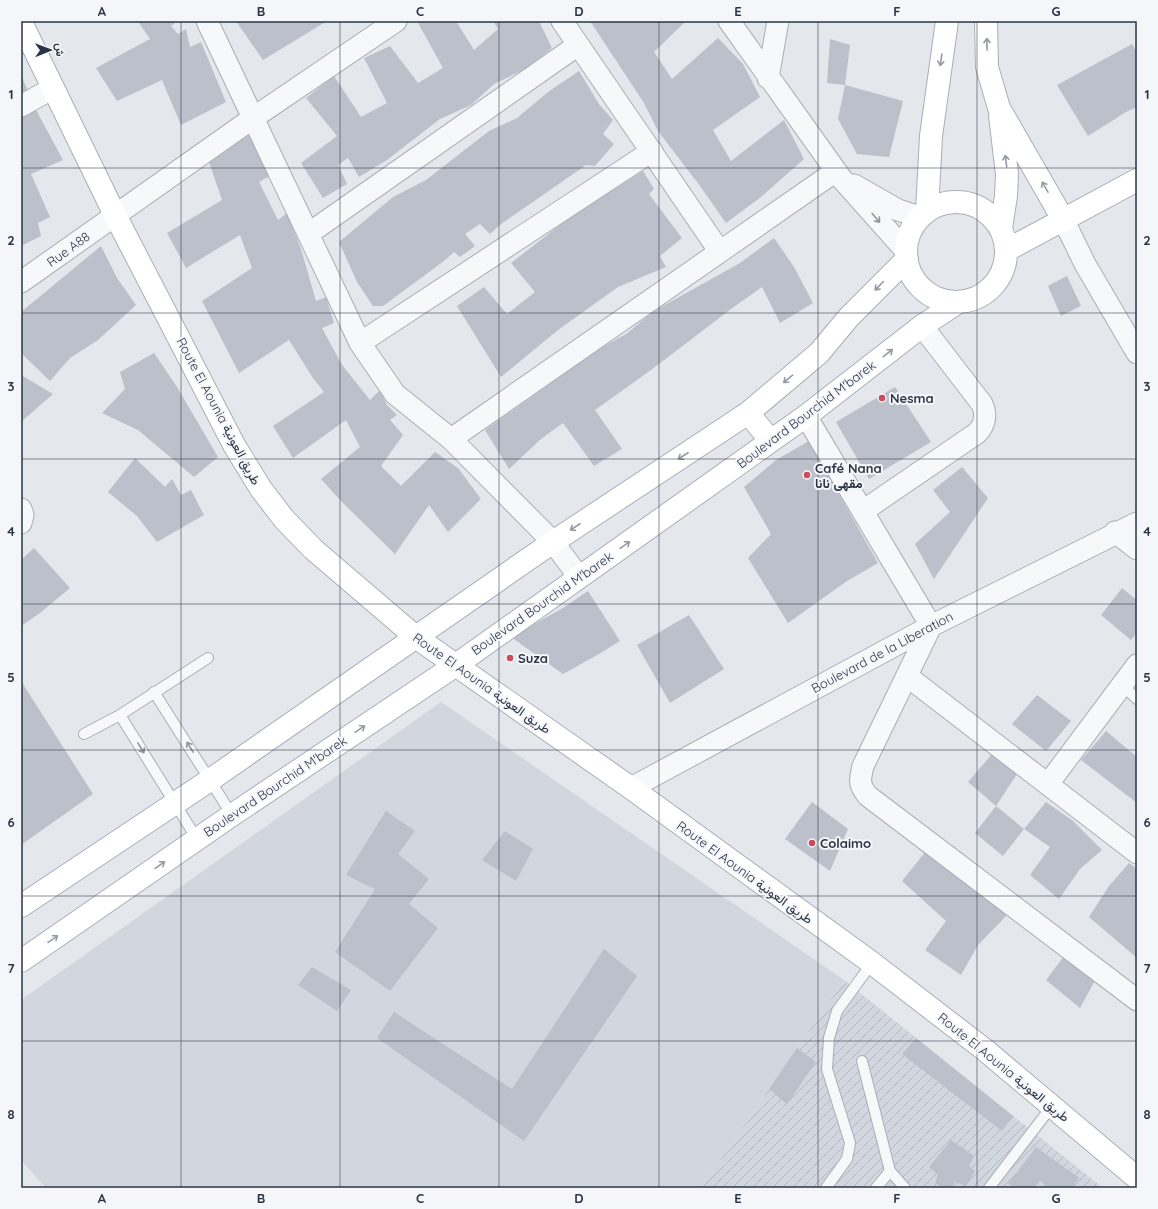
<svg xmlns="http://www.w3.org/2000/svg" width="1158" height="1209" font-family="Quicksand,Vazirmatn,sans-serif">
  <defs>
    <pattern id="industrial-furrows" width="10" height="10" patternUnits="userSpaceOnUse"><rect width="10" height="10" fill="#d2d6de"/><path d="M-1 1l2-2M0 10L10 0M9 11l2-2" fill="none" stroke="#b4b8c0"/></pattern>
  </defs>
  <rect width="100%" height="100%" fill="#e4e7ec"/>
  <path fill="#d2d6de" d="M441 702 844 980 701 1188H46L21 1160V1000Z"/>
  <path fill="url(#industrial-furrows)" d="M844 980 1103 1188H701Z"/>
  <path fill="#bbc0ca" d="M138 21H177L171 26 178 34 186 29 190 47 201 42 226 102 181 125 162 80 117 101 96 68 150 39Z
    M236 21H327L263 60Z
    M417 21H456L474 50 498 29 493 21H539L552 48 525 69 494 84 471 105 440 119 387 160 359 177 348 158 338 165 347 184 323 198 301 163 337 136 306 98 334 76 361 117 387 103 364 58 390 46 418 83 443 68Z
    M590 21H686L654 52 672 79 718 38 743 64 760 97 713 130 731 161 784 120 804 159 761 197 726 223 700 186 658 131 644 103Z
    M830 39 850 45 845 85 903 101 889 157 857 154 838 119 845 85 827 83Z
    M1132 44 1137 53V107L1126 112 1088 136 1057 85Z
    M579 71 599 104 613 120 603 134 614 144 595 166 586 165 501 224 490 234 480 224 465 234 475 246 460 257 454 252 444 261 383 306H373L357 282 339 242 393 197 426 180 489 131 517 118 548 92Z
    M21 75 28 91 21 94Z
    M35 108 63 160 31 174 50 217 38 223 41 236 21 246V115Z
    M249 133 270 176 259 182 278 220 287 213 301 249 316 301 326 297 334 323 322 328 342 365 370 400 380 390 387 405 397 415 390 420 403 435 381 466 401 486 435 452 458 468 481 499 448 532 429 505 395 554 340 500 321 479 360 447 346 420 293 458 273 426 324 392 313 378 289 340 239 373 202 301 252 268 240 235 186 268 167 233 222 200 208 159Z
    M643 171 654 189 649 194 682 238 660 256 666 267 618 287 558 330 501 377 457 306 484 287 507 314 535 292 511 263 569 218Z
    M774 238 794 267 813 303 780 323 762 287 731 309 651 370 595 410 622 449 594 466 563 423 541 439 509 469 485 430 599 349 626 334 654 311 740 263Z
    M101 246 117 278 136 305 98 340 70 358 50 381 21 353V312Z
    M1067 276 1081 306 1061 316 1048 286Z
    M154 353 177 387 218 457 194 477 138 430 102 413 125 389 120 372Z
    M21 375 53 394 21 422Z
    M895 387 931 442 869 479 836 422Z
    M809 441 878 563 847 581 788 623 748 558 771 534 744 487 776 460Z
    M135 458 165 487 172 479 181 495 191 490 204 515 157 542 137 516 108 492Z
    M962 467 988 498 934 579 915 544 950 512 933 490Z
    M34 548 70 588 40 613 21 626V560Z
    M1122 588 1137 600V633L1131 640 1101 615Z
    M588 591 620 641 599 654 563 674 511 637 563 608Z
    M689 615 724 669 670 703 637 645Z
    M21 681 93 794 21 845Z
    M1037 695 1071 721 1046 751 1012 724Z
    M1106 731 1137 757V803L1081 760Z
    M992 754 1017 774 996 806 968 782Z
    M812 802 848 829 830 871 785 839Z
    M1046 802 1073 821 1102 850 1080 869 1059 899 1030 875 1050 847 1024 829Z
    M996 806 1024 829 1003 856 975 833Z
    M386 811 415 831 398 854 429 879 409 904 438 928 390 991 335 952 375 889 346 875Z
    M505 831 533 849 516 881 482 860Z
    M930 846 1010 912 978 945 961 975 925 950 946 921 902 881Z
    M1129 863 1137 869V958L1089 917 1109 886Z
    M604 949 637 976 524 1141 377 1038 394 1012 512 1089Z
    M1065 955 1096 979 1080 1008 1046 980Z
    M312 967 351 990 337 1011 298 985Z
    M916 1038 1013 1116 1002 1131 902 1054Z
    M797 1048 816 1062 787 1104 769 1089Z
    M951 1140 974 1156 969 1166 975 1171 966 1186 955 1182 952 1188H943L935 1183 938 1175 929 1167Z
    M1036 1147 1079 1178 1072 1188H1049L1040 1181 1034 1188H1015L1008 1184Z"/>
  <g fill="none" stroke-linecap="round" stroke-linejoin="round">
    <defs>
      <path id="lane" d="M1122 685 1137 699
        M154 692 232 815
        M120 715 197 839
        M84 734 120 715 208 658
        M862 1061 890 1171 905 1188
        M826 1188 847 1159 850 1143 827 1069 829 1038 837 1011 872 963
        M876 1188 890 1171
        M989 1188 1052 1106"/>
      <path id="street" d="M207 21 360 343 395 394 451 439 553 542 579 577
        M562 21 720 252
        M729 21 841 178 906 251
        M768 78 778 21
        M21 106 53 88
        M854 185 898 210 920 217
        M1064 221 1085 264 1137 353
        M308 234 578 45
        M21 282 253 118 396 21
        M360 343 652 151
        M806 416 931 626 863 766C860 780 858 784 868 796L1137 1000
        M451 439 836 171
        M21 509 23 515 21 523
        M863 511 977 433C985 425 987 415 982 404L922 326
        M1115 532 1137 549
        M907 676 1137 853
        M1048 784 1137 665
        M631 788 931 626 1137 523"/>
      <path id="secondary" d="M986 21 987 67 999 108 1064 221
        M21 22 115 215 234 445 261 489 284 519 313 549 417 638 631 788 872 963 985 1050 1137 1178
        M1000 116 1007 174 1006 196 1001 228
        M906 252a50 50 0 1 1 100 0a50 50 0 1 1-100 0Z
        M927 211 931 136 947 21
        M1007 250 1137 180
        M748 413 771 441
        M21 906 210 780 553 542 748 413 819 353 849 317 907 259
        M21 961 232 815 456 665 806 416 922 326 957 303"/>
    </defs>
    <use href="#lane" stroke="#a9aeb7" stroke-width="12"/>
    <use href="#street" stroke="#a9aeb7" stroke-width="23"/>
    <use href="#secondary" stroke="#a9aeb7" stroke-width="24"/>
    <use href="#lane" stroke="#f7f8fa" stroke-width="10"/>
    <use href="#street" stroke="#f7f8fa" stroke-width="21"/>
    <use href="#secondary" stroke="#fff" stroke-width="22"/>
  </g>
  <defs><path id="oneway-shaft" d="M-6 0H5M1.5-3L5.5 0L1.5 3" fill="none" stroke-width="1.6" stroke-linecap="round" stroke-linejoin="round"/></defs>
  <g stroke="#959aa2">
    <use href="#oneway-shaft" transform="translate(987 44) rotate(-91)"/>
    <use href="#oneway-shaft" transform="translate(941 60) rotate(98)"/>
    <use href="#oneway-shaft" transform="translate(1006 161) rotate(-97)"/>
    <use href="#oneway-shaft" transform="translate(1045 187) rotate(-120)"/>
    <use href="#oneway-shaft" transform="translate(879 286) rotate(134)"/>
    <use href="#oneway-shaft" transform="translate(888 353) rotate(-38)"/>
    <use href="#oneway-shaft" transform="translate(788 379) rotate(140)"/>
    <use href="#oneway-shaft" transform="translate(683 456) rotate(147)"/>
    <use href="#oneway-shaft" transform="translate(575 527) rotate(147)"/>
    <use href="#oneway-shaft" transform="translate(625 545) rotate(-35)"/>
    <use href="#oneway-shaft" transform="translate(360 729) rotate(-34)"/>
    <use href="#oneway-shaft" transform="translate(160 865) rotate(-35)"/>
    <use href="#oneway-shaft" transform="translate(53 939) rotate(-35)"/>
  </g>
  <g stroke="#9196a0">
    <use href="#oneway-shaft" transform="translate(876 218) rotate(49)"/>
    <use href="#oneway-shaft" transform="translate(190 747) rotate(-122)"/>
    <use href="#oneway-shaft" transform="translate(141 748) rotate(58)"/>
  </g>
  <path fill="none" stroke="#2b3445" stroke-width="1" stroke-opacity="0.55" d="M181 21V1188M340 21V1188M499 21V1188M659 21V1188M818 21V1188M977 21V1188M21 168H1137M21 313H1137M21 459H1137M21 604H1137M21 750H1137M21 896H1137M21 1041H1137"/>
  <g fill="#d1495b" stroke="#f4f6f9" stroke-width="1.5">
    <circle cx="882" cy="398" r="4"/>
    <circle cx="807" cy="475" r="4"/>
    <circle cx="510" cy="658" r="4"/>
    <circle cx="812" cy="843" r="4"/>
  </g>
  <g text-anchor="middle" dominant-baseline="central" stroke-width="4" stroke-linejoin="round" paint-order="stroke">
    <g font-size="13" fill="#2b3445" stroke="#f4f6f9">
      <text transform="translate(68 249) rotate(-36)">Rue A88</text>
      <text transform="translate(219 411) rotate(62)">Route El Aounia طريق العونية</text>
      <text transform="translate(806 414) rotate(-37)">Boulevard Bourchid M'barek</text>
      <text transform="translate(542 603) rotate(-35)">Boulevard Bourchid M'barek</text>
      <text transform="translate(882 652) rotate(-28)">Boulevard de la Liberation</text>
      <text transform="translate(482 683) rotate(35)">Route El Aounia طريق العونية</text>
      <text transform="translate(275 786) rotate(-34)">Boulevard Bourchid M'barek</text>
      <text transform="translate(745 872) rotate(36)">Route El Aounia طريق العونية</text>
      <text transform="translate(1004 1067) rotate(39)">Route El Aounia طريق العونية</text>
    </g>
    <g font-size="13" font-weight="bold" fill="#2b3445" stroke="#f4f6f9" text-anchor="start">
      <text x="890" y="398">Nesma</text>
      <text x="815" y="468">Café Nana<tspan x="815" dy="15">مقهى نانا</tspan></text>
      <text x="518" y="658">Suza</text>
      <text x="820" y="843">Colaimo</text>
    </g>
  </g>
  <rect width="1158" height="1209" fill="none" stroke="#f4f6f9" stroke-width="44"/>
  <g transform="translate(50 50) rotate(89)" stroke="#f4f6f9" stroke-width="3" paint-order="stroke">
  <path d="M0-3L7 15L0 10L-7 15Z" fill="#2b3445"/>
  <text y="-6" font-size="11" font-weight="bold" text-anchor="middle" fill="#2b3445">ش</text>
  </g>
  <rect x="22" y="22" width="1114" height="1165" fill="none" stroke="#2b3445" stroke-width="1.5"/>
  <g font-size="13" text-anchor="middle" font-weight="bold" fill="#2b3445">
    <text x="102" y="16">A</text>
    <text x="261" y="16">B</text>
    <text x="420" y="16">C</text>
    <text x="579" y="16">D</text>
    <text x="738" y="16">E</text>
    <text x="897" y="16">F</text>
    <text x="1056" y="16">G</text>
    <text x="11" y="99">1</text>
    <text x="1147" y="99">1</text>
    <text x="11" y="245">2</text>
    <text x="1147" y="245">2</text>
    <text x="11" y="391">3</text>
    <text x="1147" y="391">3</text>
    <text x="11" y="536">4</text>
    <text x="1147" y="536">4</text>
    <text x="11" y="682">5</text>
    <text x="1147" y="682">5</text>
    <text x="11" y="827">6</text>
    <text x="1147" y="827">6</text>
    <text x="11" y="973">7</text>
    <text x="1147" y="973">7</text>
    <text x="11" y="1119">8</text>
    <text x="1147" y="1119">8</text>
    <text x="102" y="1203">A</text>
    <text x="261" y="1203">B</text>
    <text x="420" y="1203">C</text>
    <text x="579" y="1203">D</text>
    <text x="738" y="1203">E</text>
    <text x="897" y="1203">F</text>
    <text x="1056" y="1203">G</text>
  </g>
</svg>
